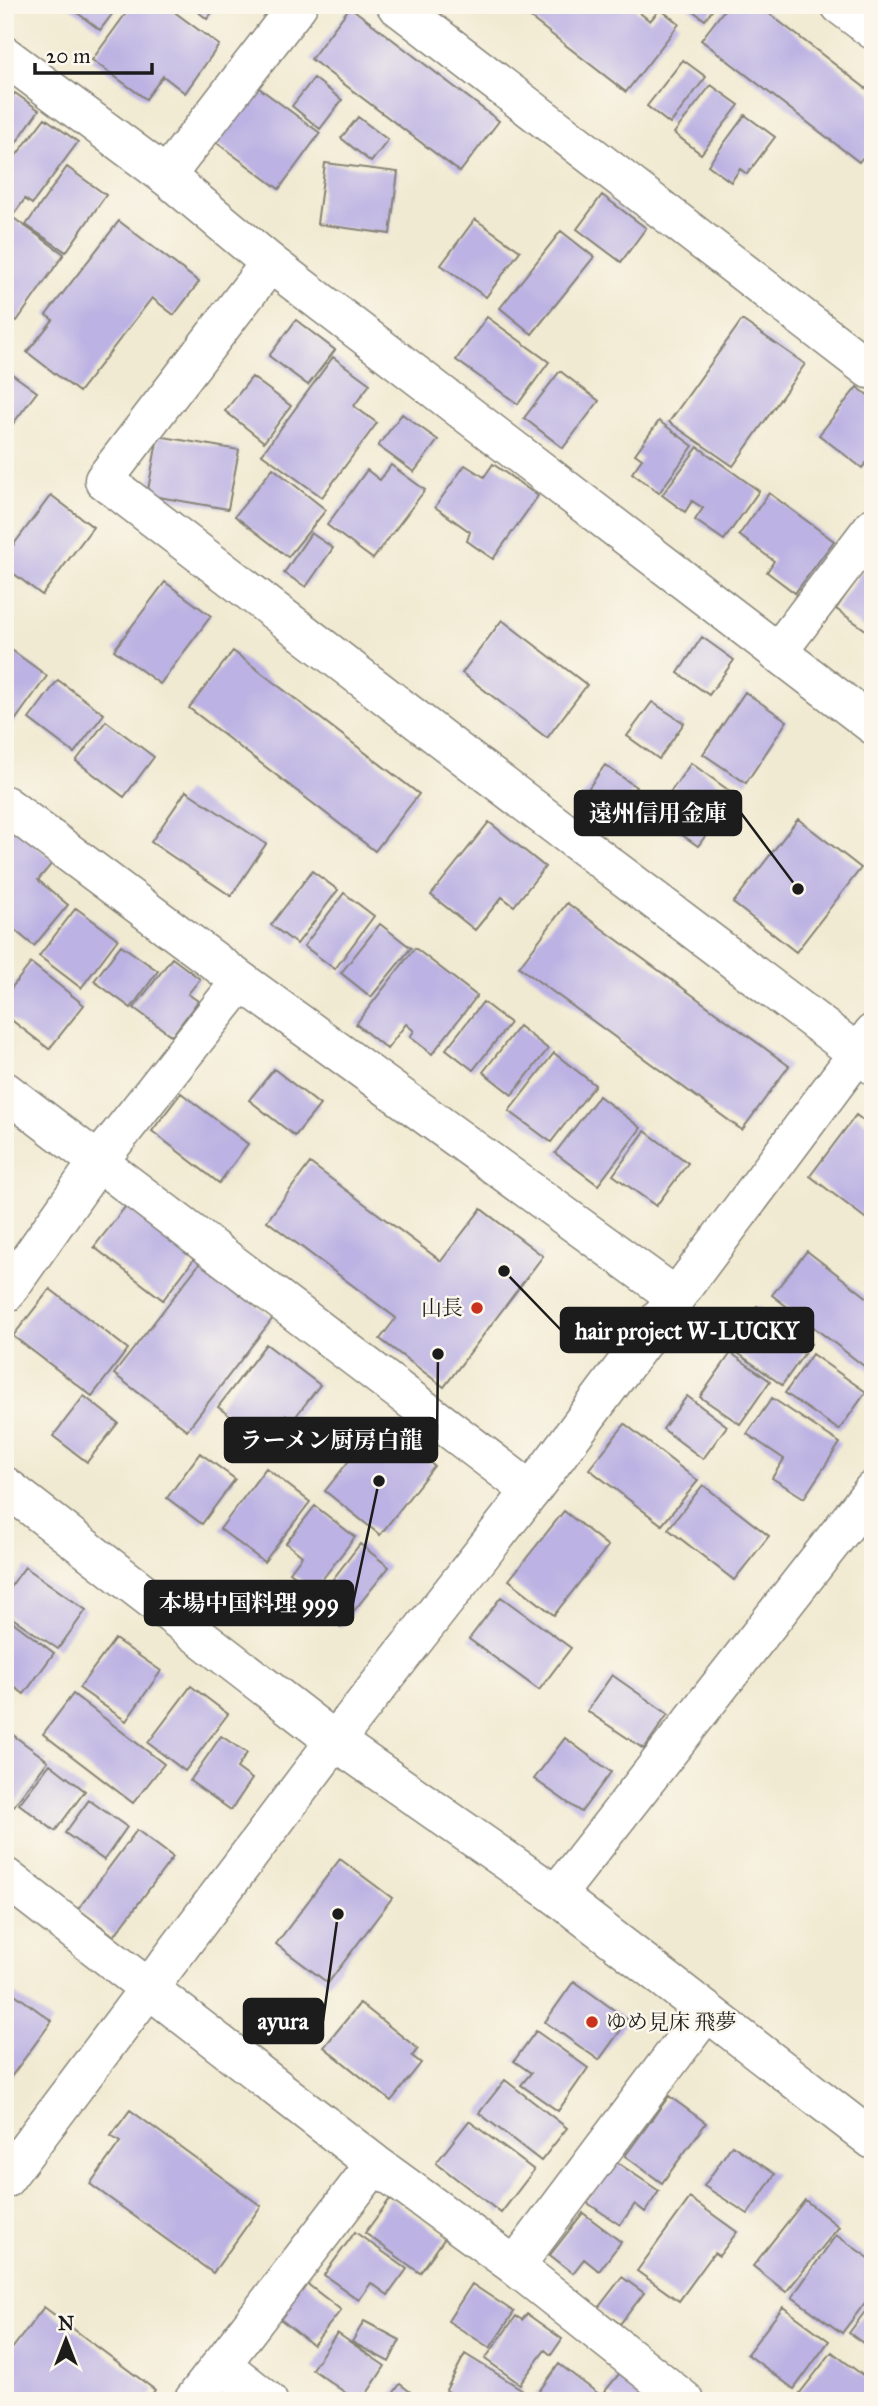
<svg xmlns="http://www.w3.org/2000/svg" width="878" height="2406" font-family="'IM FELL Great Primer','Noto Serif JP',serif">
  <rect width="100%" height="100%" fill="#fbf7ec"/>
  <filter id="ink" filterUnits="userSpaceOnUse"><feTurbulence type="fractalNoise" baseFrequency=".0143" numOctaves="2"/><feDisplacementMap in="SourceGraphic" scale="14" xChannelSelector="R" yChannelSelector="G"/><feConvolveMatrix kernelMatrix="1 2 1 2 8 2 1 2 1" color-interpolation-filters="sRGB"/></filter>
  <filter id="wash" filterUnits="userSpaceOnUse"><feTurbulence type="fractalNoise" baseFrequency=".00686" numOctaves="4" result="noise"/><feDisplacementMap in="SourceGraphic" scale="28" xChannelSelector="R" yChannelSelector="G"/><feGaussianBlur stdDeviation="1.57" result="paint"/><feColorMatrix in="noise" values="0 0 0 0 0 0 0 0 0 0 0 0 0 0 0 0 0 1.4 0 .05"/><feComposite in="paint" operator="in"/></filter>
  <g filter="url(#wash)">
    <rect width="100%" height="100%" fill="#f1ead2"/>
    <g id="blocks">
      <path fill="#bcb2e3" d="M67 5H119L100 30Z
        M132 5H165L219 45 185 93 163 76 146 99 92 60Z
        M190 5H218L207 19Z
        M514 5H630L650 21 660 9 679 24 626 92Z
        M685 5H716L705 20Z
        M728 5H758L873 94V144L859 162 701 40Z
        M350 7 499 121 460 172 311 59Z
        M683 60 706 77 670 124 647 106Z
        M314 78 342 100 320 129 292 106Z
        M255 85 320 133 279 189 213 140Z
        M711 85 739 105 701 154 674 133Z
        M15 93 39 110 11 150 5 145V107Z
        M745 115 775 137 747 174 740 169 731 182 708 165Z
        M358 117 388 140 371 162 341 138Z
        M45 118 78 142 32 204 25 199 14 214 5 208V170Z
        M325 163 398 172 390 234 317 224Z
        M67 167 106 195 66 252 26 225Z
        M602 195 646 228 621 262 577 229Z
        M5 212 64 254 17 321 5 313Z
        M475 219 520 251 486 297 441 265Z
        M119 221 199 282 174 315 152 298 79 392 27 352 53 320 46 315Z
        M561 231 594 257 532 334 500 308Z
        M487 317 549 362 518 404 456 360Z
        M296 320 335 350 308 385 269 356Z
        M742 320 805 364 733 466 669 422Z
        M333 357 370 384 354 406 377 423 322 497 262 454Z
        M5 369 37 392 5 434Z
        M560 371 599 401 563 448 524 418Z
        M252 377 291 406 264 442 225 411Z
        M857 387 873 399V455L862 468 819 435Z
        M402 414 438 440 414 472 378 446Z
        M659 421 693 446 659 493 632 473 642 459 635 454Z
        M158 436 239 450 228 509 147 495Z
        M698 447 759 491 724 540 695 520 703 508 692 501 685 512 662 495Z
        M493 464 538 496 493 559 467 541 470 532 435 507 465 465 484 477Z
        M391 465 425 490 373 559 327 525 367 470 380 480Z
        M273 468 326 510 288 557 235 516Z
        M769 493 834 541 795 593 767 572 774 561 739 535Z
        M51 495 93 527 42 595 5 567V556Z
        M311 533 333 548 306 587 284 573Z
        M866 566 873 571V635L836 609Z
        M165 582 211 616 160 684 114 650Z
        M502 620 587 685 547 738 462 673Z
        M702 637 734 660 709 695 678 673Z
        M5 645 47 676 11 726 5 723Z
        M233 651 419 794 375 851 189 708Z
        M58 680 104 714 74 753 29 719Z
        M745 692 787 721 746 783 703 754Z
        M652 702 684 723 659 759 627 736Z
        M106 721 154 757 124 797 76 761Z
        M691 763 735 795 698 846 654 815Z
        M605 765 636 787 612 822 580 800Z
        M186 791 266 844 231 896 151 842Z
        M798 819 861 868 796 952 733 903Z
        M489 822 545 867 514 906 502 897 475 930 431 895Z
        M14 828 54 861 38 880 68 905 34 946 5 922V839Z
        M312 871 338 890 297 944 271 925Z
        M344 893 374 916 335 969 304 946Z
        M567 903 789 1066 742 1130 519 967Z
        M76 908 118 939 81 988 39 956Z
        M380 924 411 948 371 997 341 973Z
        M121 945 158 971 131 1008 94 981Z
        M415 948 477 996 432 1054 410 1037 414 1031 406 1024 387 1049 356 1024Z
        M172 958 200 979 188 994 198 1001 172 1036 134 1008Z
        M31 963 84 1005 49 1049 5 1015V996Z
        M483 1002 510 1023 473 1070 446 1049Z
        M519 1026 548 1049 512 1095 483 1072Z
        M554 1053 595 1085 551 1142 509 1111Z
        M274 1069 320 1105 295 1136 249 1100Z
        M181 1093 248 1144 219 1183 152 1131Z
        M599 1096 641 1128 598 1185 555 1153Z
        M856 1115 873 1128V1224L810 1176Z
        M645 1131 688 1163 656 1206 613 1175Z
        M310 1163 441 1261 481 1209 543 1256 444 1387 380 1339 396 1318 267 1221Z
        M126 1206 194 1259 163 1300 94 1247Z
        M807 1251 873 1302V1373L772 1295Z
        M200 1263 273 1318 187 1430 114 1374Z
        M50 1289 128 1349 92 1396 13 1336Z
        M757 1306 811 1344 782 1385 728 1346Z
        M266 1344 320 1385 293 1420 286 1415 265 1442 218 1407Z
        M731 1353 770 1381 740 1424 700 1397Z
        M812 1354 866 1392 839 1430 785 1393Z
        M84 1396 118 1423 87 1462 53 1436Z
        M687 1396 727 1426 703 1459 663 1429Z
        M772 1398 840 1443 804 1498 772 1478 784 1459 747 1434Z
        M379 1423 434 1466 380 1535 325 1491Z
        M625 1424 698 1481 662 1525 589 1469Z
        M200 1453 235 1479 202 1524 167 1498Z
        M266 1468 310 1502 264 1562 220 1529Z
        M703 1485 769 1536 734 1580 668 1529Z
        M315 1506 355 1537 314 1590 290 1572 302 1556 286 1543Z
        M564 1511 608 1546 554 1615 509 1580Z
        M360 1544 389 1567 341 1627 313 1605Z
        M25 1567 86 1610 58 1649 5 1613V1594Z
        M501 1597 571 1648 539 1690 469 1639Z
        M5 1616 54 1653 24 1694 5 1680Z
        M115 1639 161 1671 126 1721 79 1688Z
        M612 1675 668 1714 644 1749 587 1711Z
        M191 1686 228 1714 185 1771 148 1743Z
        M73 1694 164 1764 133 1803 43 1734Z
        M9 1732 48 1761 7 1815 5 1737Z
        M221 1736 247 1753 237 1768 252 1779 231 1810 190 1781Z
        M565 1738 611 1772 581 1812 534 1779Z
        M50 1764 85 1791 55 1831 19 1804Z
        M89 1800 127 1827 104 1860 65 1833Z
        M137 1830 173 1857 114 1936 78 1909Z
        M340 1859 392 1898 328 1983 276 1944Z
        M574 1981 628 2020 599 2060 545 2022Z
        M5 1987 52 2021 5 2085Z
        M360 2003 418 2049 412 2056 421 2063 391 2101 324 2047Z
        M536 2031 588 2068 558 2111 521 2085 531 2073 514 2061Z
        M505 2080 567 2128 541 2161 479 2113Z
        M669 2096 706 2123 662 2183 625 2156Z
        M130 2110 261 2206 213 2273 90 2184 120 2142 111 2136Z
        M469 2121 534 2170 501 2213 436 2163Z
        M732 2145 775 2174 748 2214 704 2186Z
        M615 2161 659 2191 645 2212 635 2204 620 2225 586 2202Z
        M690 2198 737 2232 719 2256 714 2253 679 2301 637 2271Z
        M390 2199 445 2238 420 2273 365 2233Z
        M805 2200 839 2227 786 2292 753 2266Z
        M583 2213 621 2242 599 2271 584 2259 573 2273 550 2255Z
        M355 2232 407 2269 388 2295 371 2283 359 2300 324 2275Z
        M836 2235 873 2261V2292L842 2333 792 2297Z
        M622 2277 644 2293 620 2324 598 2308Z
        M301 2279 341 2310 313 2345 274 2314Z
        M472 2284 514 2312 490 2348 448 2321Z
        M873 2301V2350L849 2333Z
        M44 2307 155 2390 147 2401H5V2358Z
        M783 2307 829 2341 794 2389 747 2354Z
        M527 2314 562 2339 551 2355 545 2350 520 2384 485 2359 516 2316 522 2320Z
        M364 2321 400 2340 389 2362 352 2342Z
        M337 2333 385 2366 362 2401H357L312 2369Z
        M832 2352 873 2383V2386L861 2401H801L796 2398Z
        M465 2354 523 2390 517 2401H464L446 2390Z
        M559 2364 608 2401H532Z
        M624 2368 664 2401H617L605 2391Z
        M400 2384 422 2401H388Z"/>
    </g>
  </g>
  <g filter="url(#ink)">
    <use href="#blocks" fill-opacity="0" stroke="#868377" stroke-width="2"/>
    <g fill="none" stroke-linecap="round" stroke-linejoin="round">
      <defs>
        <path id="minor" d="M396 5 869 369 873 364
          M840 5 873 30
          M166 176 298 5
          M270 263 104 480 469 760 873 1065
          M777 653 873 527
          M5 805 241 981 675 1296
          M5 1091 531 1491
          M5 1294 98 1162 241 981
          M5 1877 375 2164 515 2266 685 2401
          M556 1895 873 1490
          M515 2266 706 2012
          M221 2364 268 2401
          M193 2401 375 2164"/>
        <path id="tertiary" d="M5 56 166 176 270 263 873 725
          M5 1486 335 1741 556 1895 873 2140
          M5 2179 335 1741 531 1491 873 1033"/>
      </defs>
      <use href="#minor" stroke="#868377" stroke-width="41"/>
      <use href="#tertiary" stroke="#868377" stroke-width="41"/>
      <use href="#minor" stroke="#fff" stroke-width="38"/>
      <use href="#tertiary" stroke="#fff" stroke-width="38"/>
    </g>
  </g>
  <g fill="#c8321e" stroke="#fbf7ec" stroke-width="2.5">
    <circle cx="477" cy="1308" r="7"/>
    <circle cx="592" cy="2022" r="7"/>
  </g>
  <g text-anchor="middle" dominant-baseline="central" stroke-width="5" stroke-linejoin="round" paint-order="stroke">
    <g font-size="21" fill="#1c1c1c" stroke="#fbf7ec" text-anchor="end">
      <text x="463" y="1308">山長</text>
      <text x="606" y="2022" text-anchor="start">ゆめ見床 飛夢</text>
    </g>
  </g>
  <path fill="none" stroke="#1c1c1c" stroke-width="2.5" d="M798 889L741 813M504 1271L561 1330M438 1354L437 1440M379 1481L353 1603M338 1914L323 2021"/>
  <g fill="#1c1c1c" stroke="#fbf7ec" stroke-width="2.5">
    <circle cx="798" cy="889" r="7"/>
    <circle cx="504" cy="1271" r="7"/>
    <circle cx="438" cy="1354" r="7"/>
    <circle cx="379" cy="1481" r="7"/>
    <circle cx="338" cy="1914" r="7"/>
  </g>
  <g fill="#1c1c1c" stroke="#1c1c1c" stroke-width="2.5">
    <rect x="575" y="791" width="166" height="44" rx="7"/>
    <rect x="561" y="1308" width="252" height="44" rx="7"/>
    <rect x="225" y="1418" width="212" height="44" rx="7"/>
    <rect x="145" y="1581" width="208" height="44" rx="7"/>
    <rect x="244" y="1999" width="79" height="44" rx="7"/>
  </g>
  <g font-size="23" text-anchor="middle" font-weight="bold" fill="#fff">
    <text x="658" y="821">遠州信用金庫</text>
    <text x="687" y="1339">hair project W-LUCKY</text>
    <text x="331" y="1448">ラーメン厨房白龍</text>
    <text x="249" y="1611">本場中国料理 999</text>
    <text x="283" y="2029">ayura</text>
  </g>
  <rect width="878" height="2406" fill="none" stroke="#fbf7ec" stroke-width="28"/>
  <g transform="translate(66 2340)" stroke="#fbf7ec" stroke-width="5" paint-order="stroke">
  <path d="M0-5L12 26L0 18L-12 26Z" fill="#1c1c1c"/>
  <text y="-10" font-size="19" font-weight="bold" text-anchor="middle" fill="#1c1c1c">N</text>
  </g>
  <path d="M35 63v10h117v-10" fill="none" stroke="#1c1c1c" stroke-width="3.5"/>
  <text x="46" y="63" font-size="21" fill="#1c1c1c" stroke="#fbf7ec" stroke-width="5" paint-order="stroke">20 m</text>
</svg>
